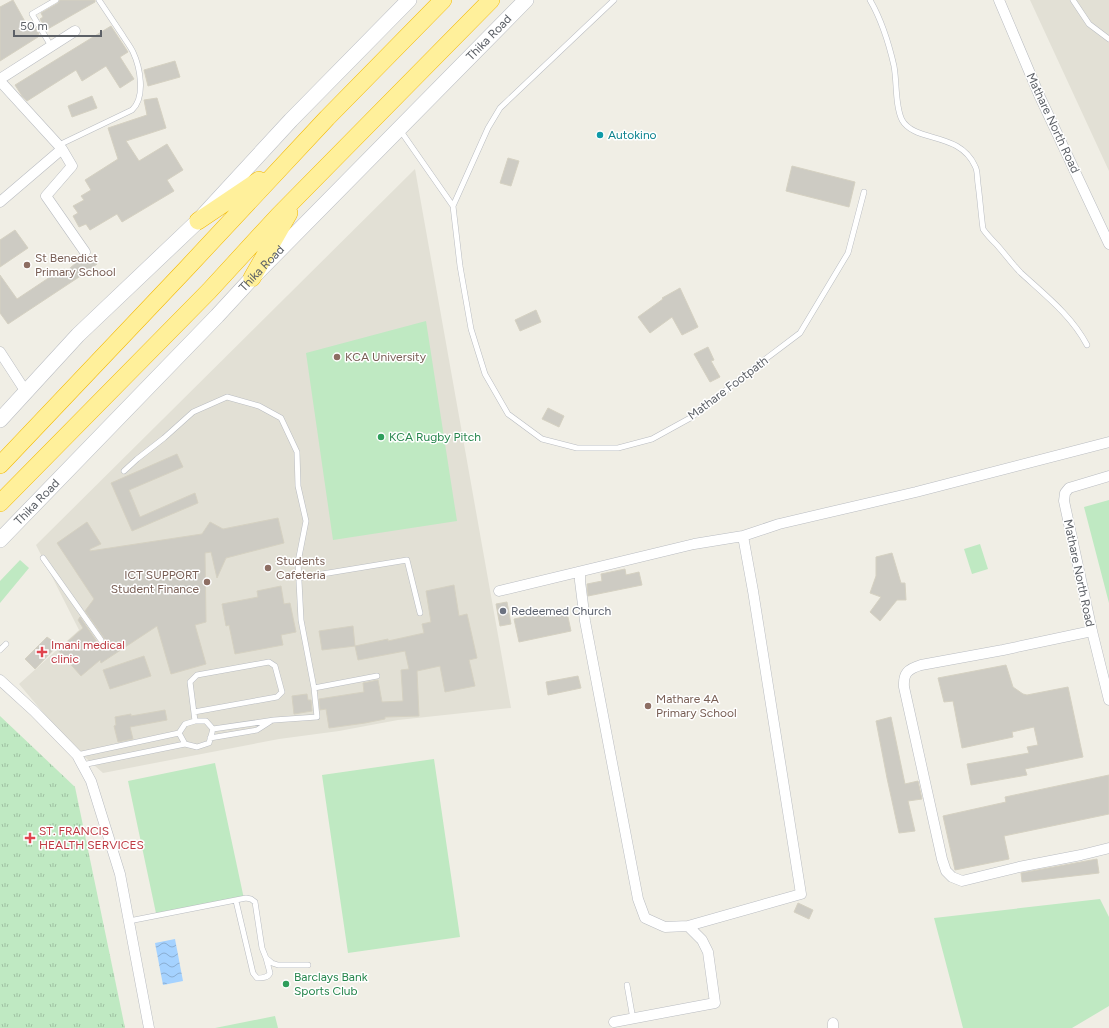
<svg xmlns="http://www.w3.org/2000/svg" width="1109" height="1028" font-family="Figtree,sans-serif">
  <defs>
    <pattern id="grass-tufts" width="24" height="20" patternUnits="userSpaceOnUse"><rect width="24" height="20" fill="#bfe9c2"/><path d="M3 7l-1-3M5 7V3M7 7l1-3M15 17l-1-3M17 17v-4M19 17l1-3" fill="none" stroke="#9ec0a1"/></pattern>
    <pattern id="water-waves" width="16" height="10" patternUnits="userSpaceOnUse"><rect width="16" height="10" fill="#a5d2ff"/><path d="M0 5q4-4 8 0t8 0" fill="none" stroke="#8aaed2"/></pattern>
  </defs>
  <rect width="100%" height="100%" fill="#f0eee5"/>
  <path fill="#e2e0d5" d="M1030 0H1109V171Z
    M415 169 511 708 398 720 339 731 279 739 103 773 69 743 19 684 79 630 36 545Z"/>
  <path fill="url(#grass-tufts)" d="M0 716 75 787 125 1028H0Z"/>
  <path fill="#bfe9c2" d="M426 321 457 521 333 540 306 353Z
    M1109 500V603L1084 507Z
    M980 544 988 569 972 574 964 549Z
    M20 560 29 568 0 603V581Z
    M434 759 460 937 348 953 322 775Z
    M215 763 244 899 157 918 128 781Z
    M1100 899 1109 917V1006L1072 1028H963L934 918Z
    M275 1016 278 1028H215Z"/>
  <path fill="url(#water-waves)" d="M175 939 183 981 163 985 155 943Z"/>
  <path fill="#cdcbc3" stroke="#d5d1c2" d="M13 0 28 27 33 24 39 34 37 35 38 37 0 61V7Z
    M60 0H95V2L46 30 40 19 43 17 41 13 58 3Z
    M111 26 128 52 120 57 134 79 120 88 106 66 82 81 76 70 27 101 22 96 15 85Z
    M175 61 180 77 148 86 144 70Z
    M92 96 97 108 72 117 68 106Z
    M157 98 166 128 126 141 139 161 167 144 183 170 167 180 174 191 122 222 117 214 90 230 86 224 79 227 73 216 78 213 73 206 84 200 81 196 91 190 85 180 118 159 108 128 147 115 144 100Z
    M508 158 519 161 511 186 500 183Z
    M792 166 855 182 849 207 786 191Z
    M15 230 28 248 0 267V240Z
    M90 256 97 264 82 275 8 324 0 313V275L17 299 62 269 64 273 82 258H86Z
    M680 288 698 327 682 335 672 317 650 333 638 317 663 299 662 298Z
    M536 310 541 322 520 331 515 320Z
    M708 347 714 360 711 361 720 377 710 382 694 354Z
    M548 408 564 416 559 427 542 419Z
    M177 454 183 467 129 490 140 517 195 493 198 503 132 531 111 483Z
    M278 518 284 543 226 558 217 578 211 552 205 553 206 622 195 625 206 664 171 674 157 626 101 663 100 660 81 676 58 650 83 628 78 620 80 617 98 643 102 644 105 641 104 638 85 611 94 599 57 543 87 522 101 544 90 549V551L202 534 210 522 223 529Z
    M892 553 901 583H905L906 600H897L880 621 870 612 881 597 870 593 876 576V557Z
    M625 569 626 575 639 572 642 585 588 596 587 584 602 581 601 574Z
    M454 585 459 616 467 614 477 658 469 660 475 686 445 692 440 666 417 671 419 716 385 717V719L365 723 329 728 326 709 320 710 319 699 364 692 363 683 378 680 382 702 403 701 401 670 409 669 405 651 358 660 355 646 388 639V641L424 633 422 624 431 622 426 591Z
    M281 586 284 604 290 603 296 632 281 635 283 645 235 654 229 625 226 626 222 604 258 597 257 591Z
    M507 602 511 624 500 626 496 604Z
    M566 608 571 631 519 642 514 619Z
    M353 626 355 646 322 650 319 631Z
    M47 637 58 645 35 669 25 659Z
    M144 656 151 676 110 689 103 670Z
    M1006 665 1013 687 1023 694 1027 695 1068 687 1083 757 1025 769 1027 775 971 785 967 764 1029 753 1027 747 1038 745 1034 727 1012 732 1013 737 962 748 953 701 944 702 938 678Z
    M578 676 581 688 548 695 546 682Z
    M307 694 308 700H311L312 711 294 714 292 696Z
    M165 710 167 720 130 727 133 739 118 742 114 726 116 725 115 717 131 714V716Z
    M891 717 905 784 918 781 922 799 908 801 915 831 899 833 887 778 876 721Z
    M1109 775V814L1004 836 1009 859 955 870 943 816 1006 802 1005 797Z
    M1097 859 1099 873 1022 882 1021 873Z
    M798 903 813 910 809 919 794 912Z"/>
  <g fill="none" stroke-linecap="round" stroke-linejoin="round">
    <defs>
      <path id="service" d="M870 0C881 19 889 44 894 66 897 82 895 106 902 120 915 143 959 131 975 166 978 171 977 178 978 184 980 199 981 214 983 229 987 235 992 240 997 245 1005 254 1012 264 1021 273 1045 295 1072 316 1087 345
        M1073 0 1089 24 1109 39
        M51 46 32 14 56 0
        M400 130 453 206 460 266 471 329 485 374 508 414 542 439 577 448H618L652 439 692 417 759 364 800 333 848 253 864 192
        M59 145 132 110C146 97 140 67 133 52 130 46 126 41 123 36 115 24 107 12 99 0
        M453 206 488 128 500 108 614 0
        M124 471 137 459 164 438 193 412 227 397 259 406 281 418 297 452 298 486 306 521 298 562 301 620 314 688 317 717 274 720 213 729 206 721H195
        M43 558 101 640
        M298 578 407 560 420 613
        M0 650 6 644
        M314 688 377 676
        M179 733 185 744
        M210 738 257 730 271 721
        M77 755 179 733 185 724 195 721 190 682 197 675 269 662 275 666 282 692 277 697 194 712
        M82 765 185 744 197 747 209 743 213 729
        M236 901 253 973 257 978C262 978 268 978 270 973L266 958
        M129 921 246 898 251 899 255 902 262 948 266 958 272 963 278 965H308
        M627 985 633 1019"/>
      <path id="minor" d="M999 0 1040 97 1109 244
        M0 79 75 31
        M0 81 62 149 0 202
        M62 149 72 166 46 196 85 252
        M0 352 26 392
        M1109 476 1069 488 1065 493 1064 501 1092 631 1109 700
        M580 572V581L585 621 638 899 645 918 665 927 688 926 801 894 753 591 743 536
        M499 591 694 544 743 536 779 524 916 492 1109 442
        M1092 631 1003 650 921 665C908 669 903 673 904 687L942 859 946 871 952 877 962 881 1019 867 1081 855 1109 848
        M0 680 34 711 77 755 91 781 120 874 149 1028
        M614 1022 715 1003 708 952 702 940 688 926
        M833 1023V1028"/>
      <g id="secondary">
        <path d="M0 420 78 335 198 221 291 120 409 0"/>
        <path id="s1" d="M0 540 217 316 252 278 526 0"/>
      </g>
      <path id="trunk" d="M198 221 259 180
        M252 278 289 213
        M0 465 186 269 327 118 443 0
        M0 503 209 291 278 216 491 0"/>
    </defs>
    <use href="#service" stroke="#b9bcc1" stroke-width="6"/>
    <use href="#minor" stroke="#b9bcc1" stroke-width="11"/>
    <use href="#secondary" stroke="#babdc3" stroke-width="16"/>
    <use href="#trunk" stroke="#f4b900" stroke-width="18"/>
    <use href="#service" stroke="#fff" stroke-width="5"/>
    <use href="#minor" stroke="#fff" stroke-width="10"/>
    <use href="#secondary" stroke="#fff" stroke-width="15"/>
    <use href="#trunk" stroke="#fff09b" stroke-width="17"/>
  </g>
  <circle fill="#0f9aa8" stroke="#fff" stroke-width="1.5" cx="600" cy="135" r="4"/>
  <g fill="#8d6e63" stroke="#fff" stroke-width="1.5">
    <circle cx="27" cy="265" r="4"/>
    <circle cx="337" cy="357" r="4"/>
    <circle cx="268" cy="568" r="4"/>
    <circle cx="207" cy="582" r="4"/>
    <circle cx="648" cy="706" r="4"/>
  </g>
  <g fill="#2e9e5b" stroke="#fff" stroke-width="1.5">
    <circle cx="381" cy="437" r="4"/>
    <circle cx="286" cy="984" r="4"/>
  </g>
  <circle fill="#6b7280" stroke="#fff" stroke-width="1.5" cx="503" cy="611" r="4"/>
  <g fill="#e0444e" stroke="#fff" stroke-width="1.5">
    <path d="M40 646h4v4h4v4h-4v4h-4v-4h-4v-4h4z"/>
    <path d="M28 832h4v4h4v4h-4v4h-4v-4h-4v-4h4z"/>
  </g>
  <g text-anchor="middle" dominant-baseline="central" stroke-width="3" stroke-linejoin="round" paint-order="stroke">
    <g font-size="12" fill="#5c6066" stroke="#fff">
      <text stroke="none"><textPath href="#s1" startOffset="701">Thika Road</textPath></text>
      <text transform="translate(1053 123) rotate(65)">Mathare North Road</text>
      <text stroke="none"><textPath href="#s1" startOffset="377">Thika Road</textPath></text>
      <text transform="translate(728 388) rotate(-37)">Mathare Footpath</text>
      <text stroke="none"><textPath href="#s1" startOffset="53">Thika Road</textPath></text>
      <text transform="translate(1079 573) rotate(78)">Mathare North Road</text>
    </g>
    <g font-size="12" fill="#0d838f" stroke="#fff" text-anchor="start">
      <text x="608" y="135">Autokino</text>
    </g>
    <g font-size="12" fill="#785e54" stroke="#fff" text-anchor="start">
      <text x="35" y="258">St Benedict<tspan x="35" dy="14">Primary School</tspan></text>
      <text x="345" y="357">KCA University</text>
      <text x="276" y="561">Students<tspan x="276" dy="14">Cafeteria</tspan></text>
      <text x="199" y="575" text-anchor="end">ICT SUPPORT<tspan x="199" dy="14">Student Finance</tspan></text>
      <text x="656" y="699">Mathare 4A<tspan x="656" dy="14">Primary School</tspan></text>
    </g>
    <g font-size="12" fill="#27864d" stroke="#fff" text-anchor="start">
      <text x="389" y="437">KCA Rugby Pitch</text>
      <text x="294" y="977">Barclays Bank<tspan x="294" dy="14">Sports Club</tspan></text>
    </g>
    <g font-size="12" fill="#5b616d" stroke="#fff" text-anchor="start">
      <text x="511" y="611">Redeemed Church</text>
    </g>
    <g font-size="12" fill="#be3a42" stroke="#fff" text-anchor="start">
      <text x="51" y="645">Imani medical<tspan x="51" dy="14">clinic</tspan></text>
      <text x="39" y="831">ST. FRANCIS<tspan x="39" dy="14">HEALTH SERVICES</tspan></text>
    </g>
  </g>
  <path d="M14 30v6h87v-6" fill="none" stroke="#5c6066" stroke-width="2"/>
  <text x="20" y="30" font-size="12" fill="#5c6066" stroke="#ffffff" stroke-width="3" paint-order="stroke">50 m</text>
</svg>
